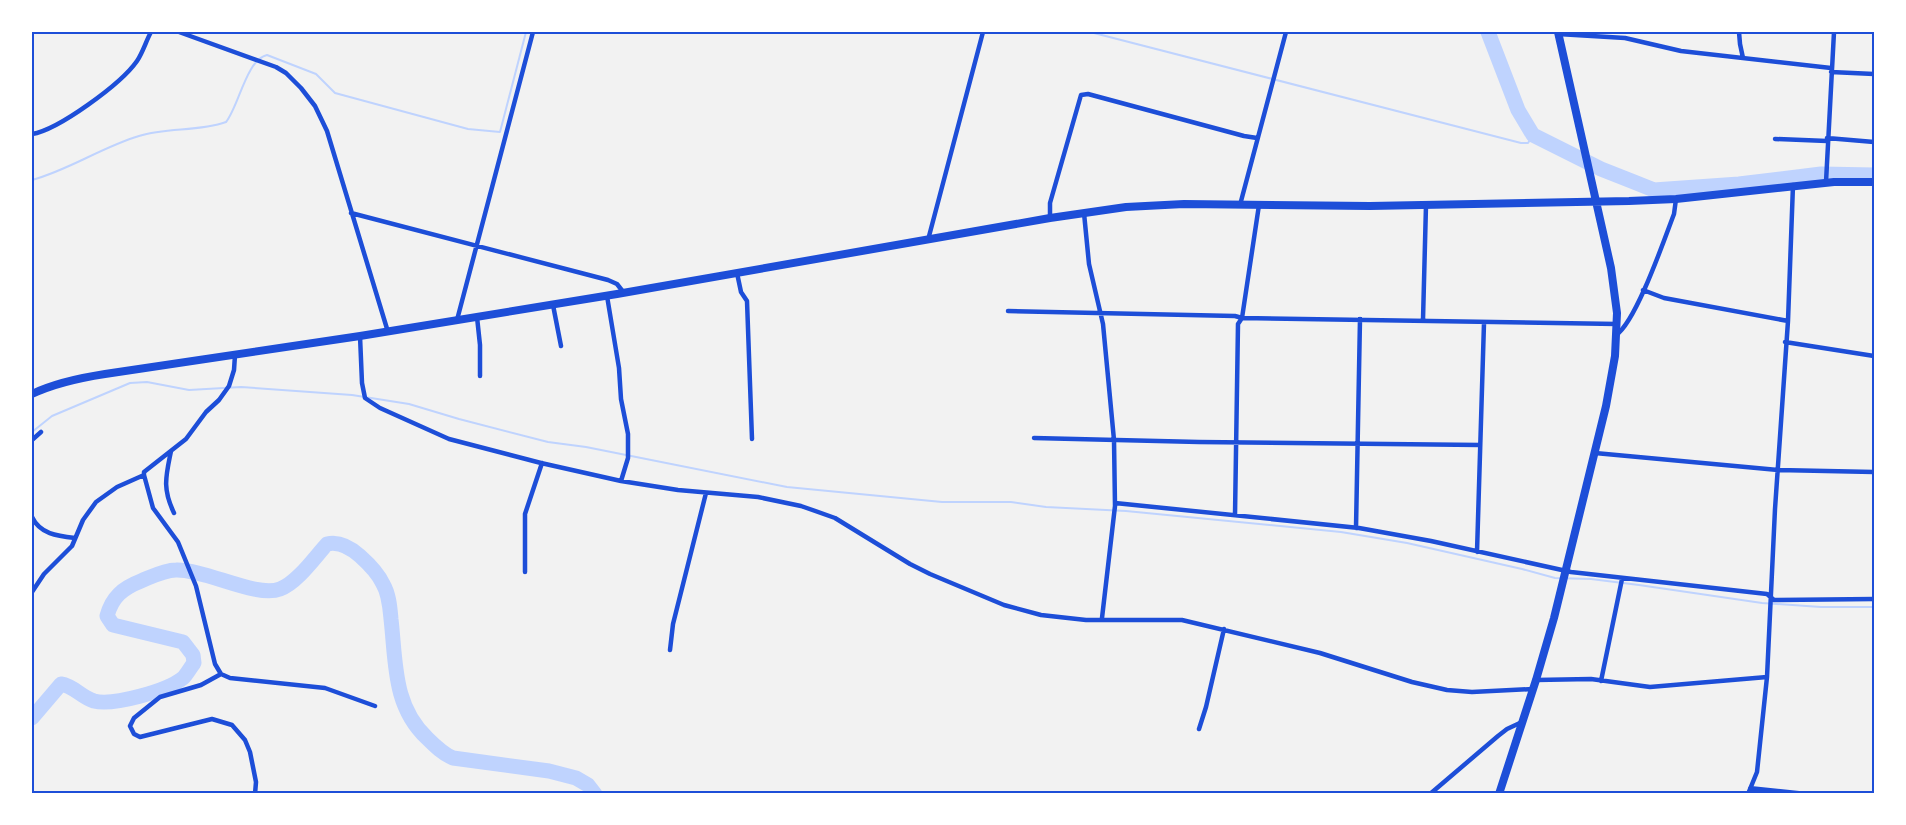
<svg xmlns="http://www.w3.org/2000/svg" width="1906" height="825" font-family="'Fira Sans',sans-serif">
  <rect width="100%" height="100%" fill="#f2f2f2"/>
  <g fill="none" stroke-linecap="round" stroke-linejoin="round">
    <path stroke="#bfd3fe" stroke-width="2" d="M1090 32 1521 143H1528L1533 135
      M32 180C69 170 102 147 139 136 167 127 198 132 226 122 239 106 246 60 267 55L316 74 335 93 468 129 500 132 526 32
      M32 432 52 416 130 383 147 382 189 390 241 387 352 395 409 404 459 419 548 442 586 447 787 487 942 502H1011L1046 507 1126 511 1341 532 1407 543 1522 569 1555 578 1591 579 1639 585 1762 603 1821 607H1874"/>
    <path stroke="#bfd3fe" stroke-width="15" d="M1488 32 1518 110 1533 135 1601 169 1634 182 1654 190 1739 184 1821 174 1874 175
      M32 718 61 684C74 686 81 697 94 701 113 706 167 691 183 678 187 674 190 668 194 663L193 655 183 642 113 625 107 616C112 597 123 588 141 581 151 577 164 570 176 570 205 569 256 598 280 589 297 583 315 557 327 544 339 541 351 548 360 556 369 564 378 573 383 584 389 594 390 608 391 619 396 663 393 706 427 738 435 746 443 754 453 758L549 771 576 778 588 785 595 794"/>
    <path stroke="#1d4ed8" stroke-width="4.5" d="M179 32 276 67 286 73 301 88 315 106 327 131 388 332
      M1739 32 1740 44 1743 58
      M1558 34 1625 38 1681 51 1831 68
      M1831 72 1874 74
      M32 134C58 130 121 84 137 61 143 52 146 41 151 32
      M1827 138 1874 142
      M1775 139 1827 141
      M1826 182 1834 32
      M1240 205 1286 32
      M351 213 608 280 617 284 624 293
      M1084 213 1089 264 1103 324 1114 440 1115 506 1102 618
      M1050 218V203L1081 95 1088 94 1244 136 1257 138
      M928 240 983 32
      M737 273 741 292 747 301 752 439
      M1643 290 1664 298 1788 321
      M607 296 619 368 621 399 628 434V458L621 481
      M553 305 561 346
      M1008 311 1235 316 1242 318 1617 324
      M477 317 480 345V376
      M457 320 533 32
      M1423 320 1426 205
      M1616 335C1636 322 1664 240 1674 214L1676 199
      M360 336 362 383 365 398 380 408 449 439 541 463 621 481 678 490 758 497 801 506 835 518 910 564 930 574 1004 605 1041 615 1086 620H1182L1320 653 1412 682 1447 690 1472 692 1533 689
      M1785 342 1874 356
      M1034 438 1199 442 1480 445
      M32 440 41 432
      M171 451C166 476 162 488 174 513
      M1595 453 1778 470 1874 472
      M144 475 153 508 178 542 196 586 215 664 221 674 230 678 325 688 375 706
      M1115 503 1359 528 1431 541 1571 572 1767 594 1774 600 1874 599
      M1235 515 1238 324 1242 318 1259 205
      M32 517C40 534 57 536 75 538
      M1356 528 1360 319
      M1477 552 1484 323
      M525 572V514L542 463
      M32 592 44 574 72 546 83 520 96 502 117 487 144 475V472L186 439 206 412 219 400 229 386 234 370 235 355
      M670 650 673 624 706 493
      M221 674 201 685 160 697 134 718 130 726 134 734 140 737 212 719 232 725 245 740 250 752 256 782 255 794
      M1536 680 1591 679 1650 687 1767 677
      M1601 681 1622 579
      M1199 729 1206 707 1224 629
      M1430 794 1498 736 1507 729 1522 722
      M1748 794 1757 772 1767 677 1775 509 1788 321 1793 185"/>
    <path stroke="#1d4ed8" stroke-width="6" d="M1751 789 1799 794"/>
    <path stroke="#1d4ed8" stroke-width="8" d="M32 394C55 383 79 378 105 374L360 336 617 294 1050 218 1126 207 1184 204 1370 206 1629 201 1676 199 1834 182H1874
      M1499 794 1536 680 1554 618 1606 406 1615 356 1617 313 1611 268 1558 32"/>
  </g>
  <rect width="1906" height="825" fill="none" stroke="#ffffff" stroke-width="66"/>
  <rect x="33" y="33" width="1840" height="759" fill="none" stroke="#1d4ed8" stroke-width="2"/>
</svg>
